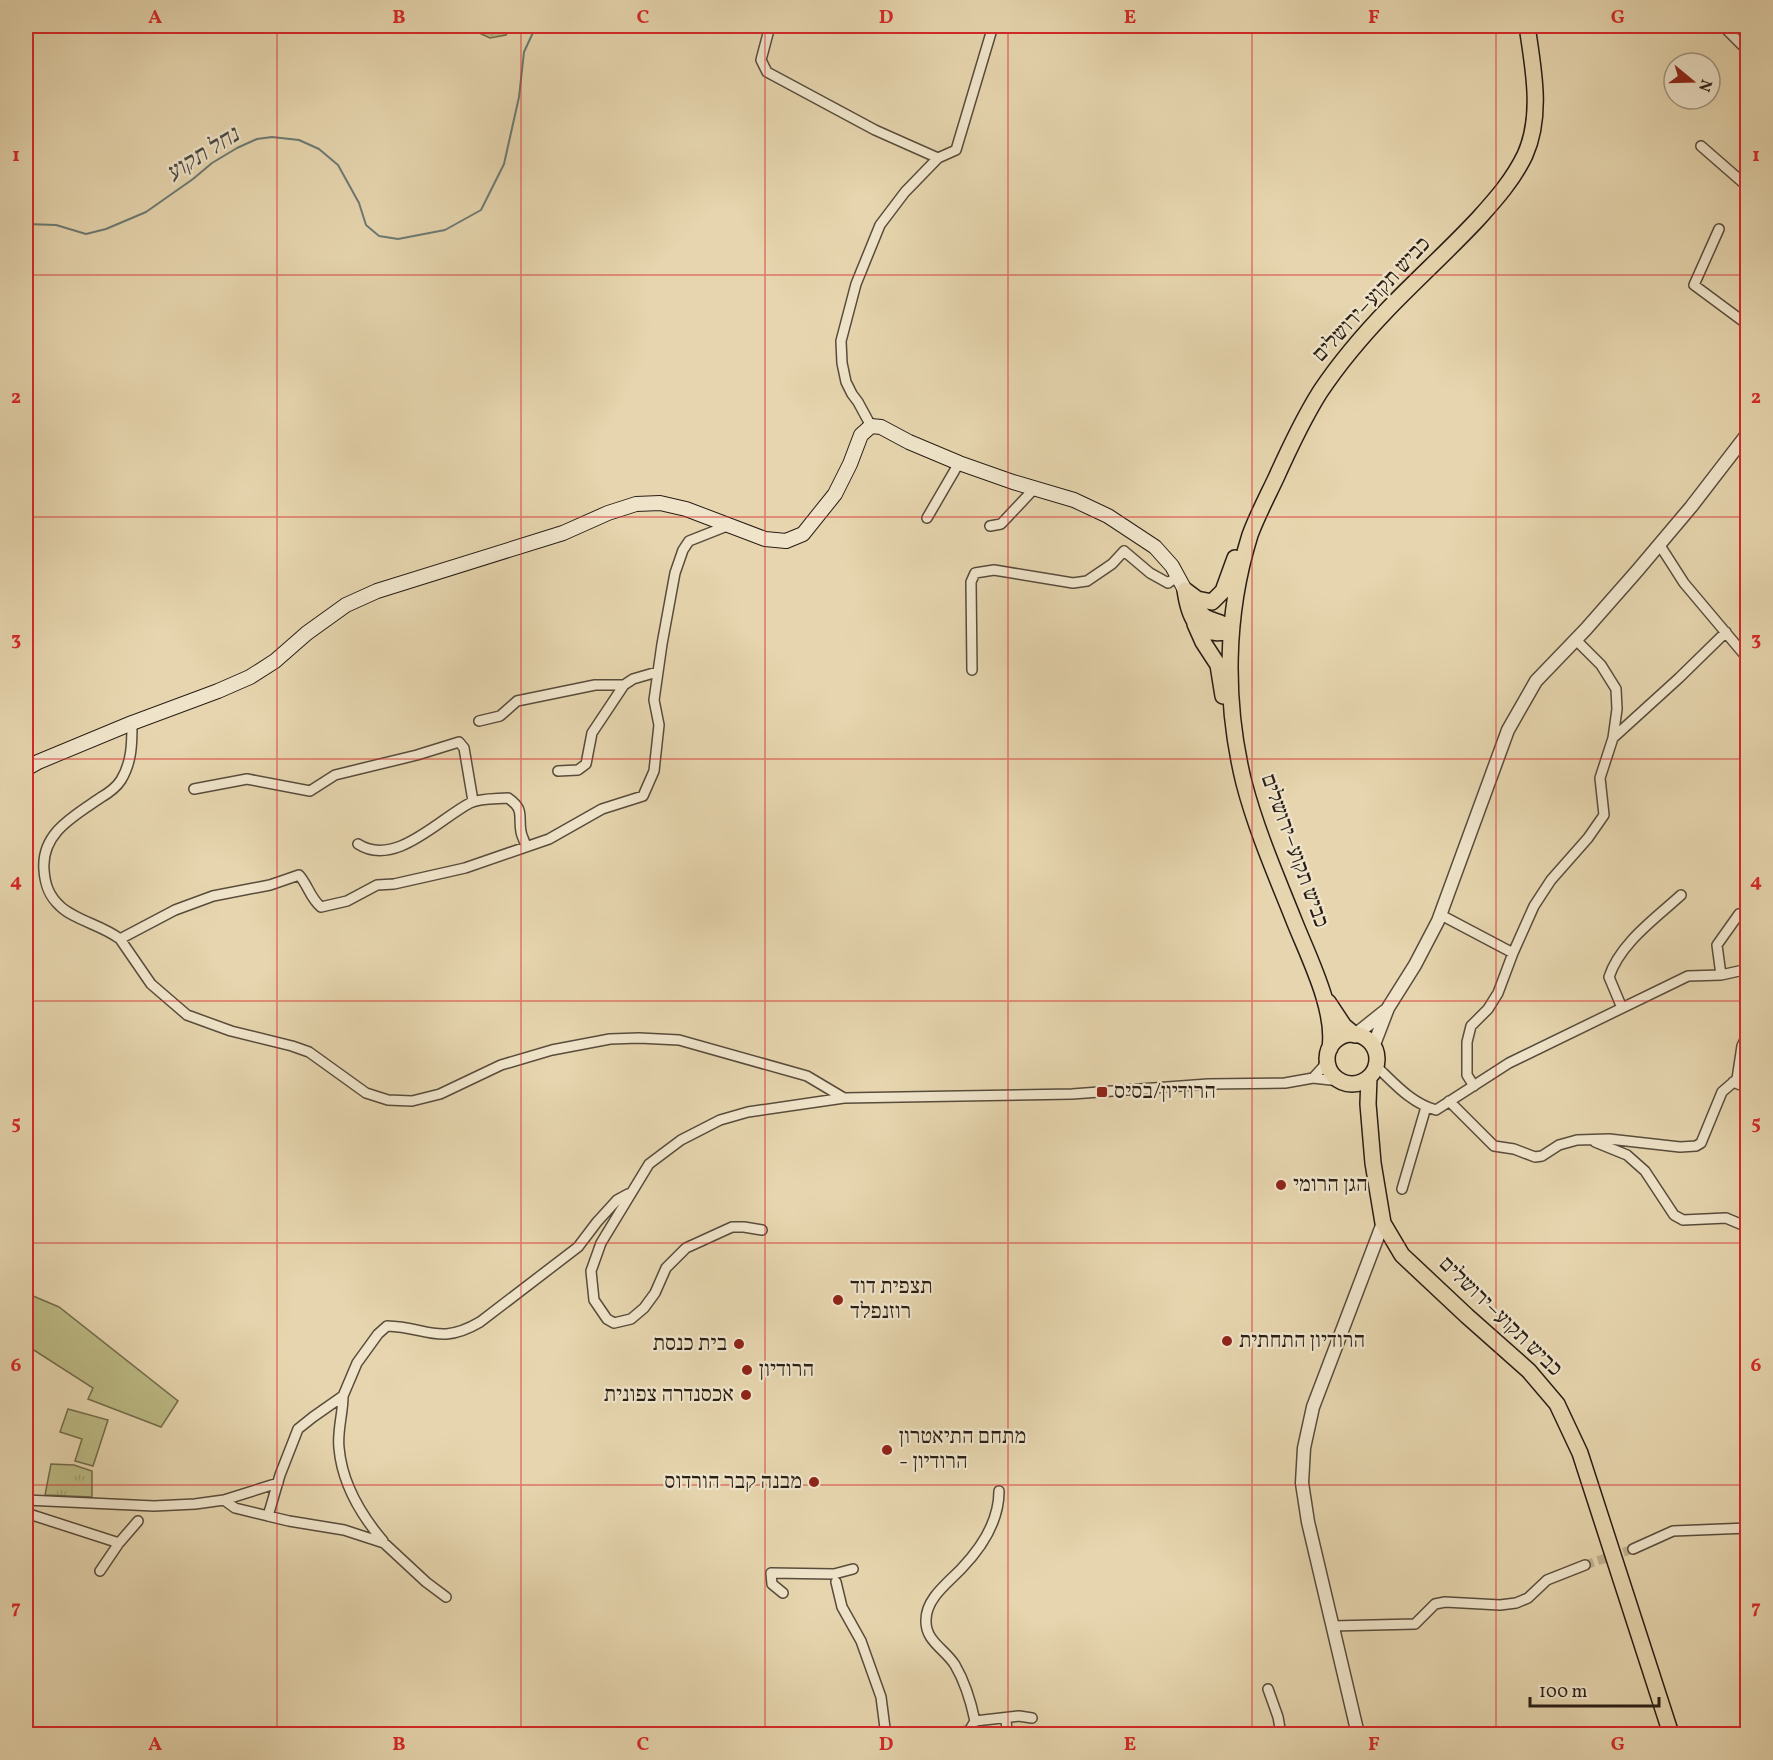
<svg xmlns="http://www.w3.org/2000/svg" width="1773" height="1760" font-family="Vollkorn,'Frank Ruhl Libre',serif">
  <defs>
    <pattern id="forest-crowns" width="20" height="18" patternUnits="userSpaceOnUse" patternTransform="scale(1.5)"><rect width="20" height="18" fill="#bcbb85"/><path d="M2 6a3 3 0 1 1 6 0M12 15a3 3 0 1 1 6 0" fill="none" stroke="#a2a072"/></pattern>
    <pattern id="park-tufts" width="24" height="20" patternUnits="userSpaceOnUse" patternTransform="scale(1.5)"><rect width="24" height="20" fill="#bcbb85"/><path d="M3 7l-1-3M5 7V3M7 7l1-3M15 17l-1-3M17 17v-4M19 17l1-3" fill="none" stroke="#a2a072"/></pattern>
  </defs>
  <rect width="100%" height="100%" fill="#e6d5ae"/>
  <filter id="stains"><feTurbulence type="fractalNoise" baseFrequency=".00333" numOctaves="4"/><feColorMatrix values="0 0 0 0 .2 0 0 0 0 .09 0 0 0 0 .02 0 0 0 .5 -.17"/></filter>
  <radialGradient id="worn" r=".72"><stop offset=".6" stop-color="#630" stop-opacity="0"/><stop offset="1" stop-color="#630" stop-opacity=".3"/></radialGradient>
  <path fill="#bcbb85" stroke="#726c4d" stroke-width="1.5" d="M26 1293 59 1307 178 1401 161 1427 88 1399 93 1388 26 1345Z
    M68 1409 108 1420 93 1466 75 1461 82 1439 60 1432Z"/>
  <path fill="url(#forest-crowns)" stroke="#726c4d" stroke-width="1.5" d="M417 26H511L506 35 490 38 475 31 436 33Z"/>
  <path fill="url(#park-tufts)" stroke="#726c4d" stroke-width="1.5" d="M51 1464 74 1465 92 1471V1497L45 1495Z"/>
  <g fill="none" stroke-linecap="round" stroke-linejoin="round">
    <path stroke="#6c7a74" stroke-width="2" d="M26 224 56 225 86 234 106 229 146 212 193 179 212 163 237 148 257 139 272 137 299 140 319 149 338 165 359 203 366 225 379 236 398 239 445 230 481 210 504 164 519 97 524 52 536 26"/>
    <path stroke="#c0b08f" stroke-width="9" stroke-dasharray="9 4.5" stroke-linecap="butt" d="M1585 1565 1633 1549"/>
    <defs>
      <path id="minor" d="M770 26 761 60 767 72 875 130 938 158
        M1723 26 1748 51
        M1701 146 1748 187
        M1719 229 1694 285 1748 325
        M871 426 858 402 852 394 846 382 842 363 841 341 856 284 880 225 905 192 938 158 956 150 993 26
        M927 518 959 463
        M990 526 1001 524 1034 489
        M1659 544 1684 583 1748 659
        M972 670 971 582 975 573 994 570 1073 583 1087 581 1112 564 1124 551 1150 573 1168 583 1178 576
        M479 721 500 716 517 701 595 685H624
        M132 723C132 743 132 762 121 780 116 788 107 794 100 798 74 816 41 833 44 870 45 885 49 896 60 906 74 920 102 925 120 939L175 910 213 896 270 885 299 875C308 885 310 898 321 907L347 901 377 885 394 884 465 868 549 839 602 809 643 796 654 771 659 725 654 700 662 644 675 573 683 550 689 541 727 526
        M1613 738 1679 678 1726 632
        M558 771 578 770 586 764 592 733 624 685 633 679 657 672
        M194 789 247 779 310 791 335 775 417 755 459 742 464 748 473 801
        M358 844C395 868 439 819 470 803 480 798 496 799 508 798 525 810 518 815 521 832 522 837 525 842 526 846
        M1441 915 1513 953
        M120 939 151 984 187 1015 231 1031 292 1046 309 1052 366 1093 388 1100 412 1101 440 1094 501 1065 552 1050 610 1039 639 1038 679 1040 807 1076 844 1098
        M1721 975 1717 945 1739 914
        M1622 1008 1609 977C1620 943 1656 918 1681 895
        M1376 1066C1395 1084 1411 1103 1436 1110L1509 1063 1688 976 1721 975 1748 969
        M1313 1078 1323 1067 1328 1055
        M1733 1082 1748 1088
        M1474 1086 1467 1075V1042L1471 1026 1488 1009 1498 993 1513 953 1534 906 1551 880 1588 838 1604 815 1600 778 1613 738 1617 709 1616 689 1601 665 1576 640
        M1449 1101 1494 1146 1514 1149 1535 1157 1542 1156 1559 1145 1577 1140 1609 1139 1680 1147 1696 1146 1701 1143 1722 1092 1737 1079 1742 1046 1748 1033
        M1595 1142 1627 1155 1645 1171 1674 1215 1683 1220 1726 1218 1745 1226 1748 1230
        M1402 1189 1426 1107
        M762 1230 744 1227H732L686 1248 666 1268 655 1293 644 1308 631 1319 614 1323 607 1319 594 1300 591 1271 601 1243 649 1164 681 1140 720 1120 748 1112 844 1098 1072 1094 1208 1084 1285 1083 1313 1078 1340 1081
        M343 1396C343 1414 337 1431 339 1448 342 1483 361 1515 383 1541
        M26 1500 154 1506 195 1504 224 1500 278 1483
        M224 1500 235 1508 268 1516
        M26 1513 119 1543
        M1633 1549 1673 1531 1748 1528
        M100 1571 119 1543 138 1521
        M836 1582 842 1607 861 1641 881 1697 885 1728 881 1734
        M783 1593 772 1584 771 1573 834 1574 853 1569
        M446 1597 426 1582 384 1543 344 1530 289 1521 268 1516 280 1475 298 1429 313 1417 343 1396 357 1363 378 1334 387 1326C427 1327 439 1346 480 1322L578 1247 597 1222 617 1200 628 1194
        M1332 1626 1415 1624 1435 1604 1445 1602 1500 1605 1516 1603 1528 1598 1547 1580 1585 1565
        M1268 1689 1278 1717 1281 1734
        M1006 1718 1007 1734
        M975 1721 1019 1716 1032 1718
        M953 1734 969 1731 975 1721C971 1702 965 1682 955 1665 945 1649 925 1641 926 1620 926 1598 949 1582 962 1568 982 1547 999 1521 999 1491"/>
      <path id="tertiary" d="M1355 1035 1385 1011
        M1373 1047 1388 1008 1415 965 1438 921 1508 730 1536 681 1586 629 1637 571 1691 507 1748 433
        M1358 1734 1308 1522 1302 1483 1304 1448 1313 1407 1383 1223"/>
      <path id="secondary" d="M26 769 38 762 132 723 218 691 250 677 275 661 307 633 346 605 377 591 563 533 608 513 636 504 660 503 686 509 765 539 786 541 803 534 835 494 850 464 861 435 871 426 881 427 909 442 959 463 1013 482 1074 500 1108 516 1155 547 1172 566 1185 590"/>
      <path id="primary" d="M1185 590 1197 599 1212 602 1223 591 1235 558
        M1185 590C1191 599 1196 611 1205 617 1216 623 1221 620 1230 631 1197 639 1189 618 1185 590Z
        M1195 624 1203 642 1218 665 1223 696
        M1328 1002 1344 1026 1355 1035
        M1327 1059a25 25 0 1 1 50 0a25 25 0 1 1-50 0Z
        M1330 1048C1336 1009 1307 954 1293 918 1275 873 1256 829 1244 783 1224 702 1225 615 1250 535 1257 516 1267 497 1276 478 1289 449 1303 419 1320 392 1340 362 1364 334 1389 308 1418 278 1449 250 1478 219 1496 199 1513 180 1525 155 1543 115 1533 67 1527 26
        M1369 1077 1368 1104 1373 1163 1383 1223 1402 1255 1467 1316 1529 1371 1557 1404 1580 1453 1671 1734"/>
    </defs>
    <use href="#minor" stroke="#584c3b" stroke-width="12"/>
    <use href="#tertiary" stroke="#584c3b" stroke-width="15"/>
    <use href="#secondary" stroke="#291e15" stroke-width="16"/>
    <use href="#primary" stroke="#291e15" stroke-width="18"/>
    <use href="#minor" stroke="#efe4ca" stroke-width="9"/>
    <use href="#tertiary" stroke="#efe4ca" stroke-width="12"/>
    <use href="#secondary" stroke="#efe4ca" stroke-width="14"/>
    <use href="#primary" stroke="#e6d5ae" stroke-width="15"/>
  </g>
  <path fill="none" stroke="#d62828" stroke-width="1.5" stroke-opacity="0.55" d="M277 26V1734M521 26V1734M765 26V1734M1008 26V1734M1252 26V1734M1496 26V1734M26 275H1748M26 517H1748M26 759H1748M26 1001H1748M26 1243H1748M26 1485H1748"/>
  <g fill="#8f2418" stroke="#efe4ca" stroke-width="2">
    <rect x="1096" y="1086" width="12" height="12" rx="3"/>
    <circle cx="1281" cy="1185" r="6"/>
    <circle cx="838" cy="1300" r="6"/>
    <circle cx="1227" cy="1341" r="6"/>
    <circle cx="739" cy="1344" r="6"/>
    <circle cx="747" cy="1370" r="6"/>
    <circle cx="746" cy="1395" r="6"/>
    <circle cx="887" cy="1450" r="6"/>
    <circle cx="814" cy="1482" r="6"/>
  </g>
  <g text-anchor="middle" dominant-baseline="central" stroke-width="4.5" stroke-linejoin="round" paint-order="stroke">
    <g font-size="22" fill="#291e15" stroke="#efe4ca">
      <text transform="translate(1372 300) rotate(-47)">כביש תקוע–ירושלים</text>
      <text transform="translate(1294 851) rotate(70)">כביש תקוע–ירושלים</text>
      <text transform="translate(1500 1317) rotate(44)">כביש תקוע–ירושלים</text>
    </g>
    <g font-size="22" fill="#291e15" stroke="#efe4ca" text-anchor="start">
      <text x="1114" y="1092">הרודיון/בסיס</text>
      <text x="1293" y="1185">הגן הרומי</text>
      <text x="850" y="1287">תצפית דוד<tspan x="850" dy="25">רוזנפלד</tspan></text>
      <text x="1239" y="1341">הרודיון התחתית</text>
      <text x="727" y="1344" text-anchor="end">בית כנסת</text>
      <text x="759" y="1370">הרודיון</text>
      <text x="734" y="1395" text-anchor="end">אכסנדרה צפונית</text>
      <text x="899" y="1437">מתחם התיאטרון<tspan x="899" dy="25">- הרודיון</tspan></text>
      <text x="802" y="1482" text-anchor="end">מבנה קבר הורדוס</text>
    </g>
    <g font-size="24" font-style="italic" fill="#4b4c44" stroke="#efe4ca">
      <text transform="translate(203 155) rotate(-32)">נחל תקוע</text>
    </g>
  </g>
  <rect width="1773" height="1760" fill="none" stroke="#e6d5ae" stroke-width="66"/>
  <g transform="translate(1692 81) rotate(109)"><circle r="28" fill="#efe4ca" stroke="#a09582" stroke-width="1.5"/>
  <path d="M0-4.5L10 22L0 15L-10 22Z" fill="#8f2418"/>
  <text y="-9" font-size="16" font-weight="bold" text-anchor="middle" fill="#291e15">N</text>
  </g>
  <path d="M1530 1697v9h129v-9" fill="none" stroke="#291e15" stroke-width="3"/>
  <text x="1539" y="1697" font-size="18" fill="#291e15" stroke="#efe4ca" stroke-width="4.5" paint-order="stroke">100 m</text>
  <rect x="33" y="33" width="1707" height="1694" fill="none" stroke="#d62828" stroke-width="2"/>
  <g font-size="20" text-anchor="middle" font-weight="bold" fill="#d62828">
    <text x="155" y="23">A</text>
    <text x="399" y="23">B</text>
    <text x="643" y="23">C</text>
    <text x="886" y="23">D</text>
    <text x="1130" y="23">E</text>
    <text x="1374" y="23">F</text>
    <text x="1618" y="23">G</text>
    <text x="16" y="161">1</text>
    <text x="1756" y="161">1</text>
    <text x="16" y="403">2</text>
    <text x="1756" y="403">2</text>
    <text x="16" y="645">3</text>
    <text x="1756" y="645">3</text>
    <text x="16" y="887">4</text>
    <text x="1756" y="887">4</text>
    <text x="16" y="1129">5</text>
    <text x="1756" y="1129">5</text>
    <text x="16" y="1371">6</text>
    <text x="1756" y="1371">6</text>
    <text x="16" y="1613">7</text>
    <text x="1756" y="1613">7</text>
    <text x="155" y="1750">A</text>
    <text x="399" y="1750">B</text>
    <text x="643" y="1750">C</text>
    <text x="886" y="1750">D</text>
    <text x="1130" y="1750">E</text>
    <text x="1374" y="1750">F</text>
    <text x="1618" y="1750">G</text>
  </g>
  <rect width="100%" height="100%" filter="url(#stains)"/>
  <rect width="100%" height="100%" fill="url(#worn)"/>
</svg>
